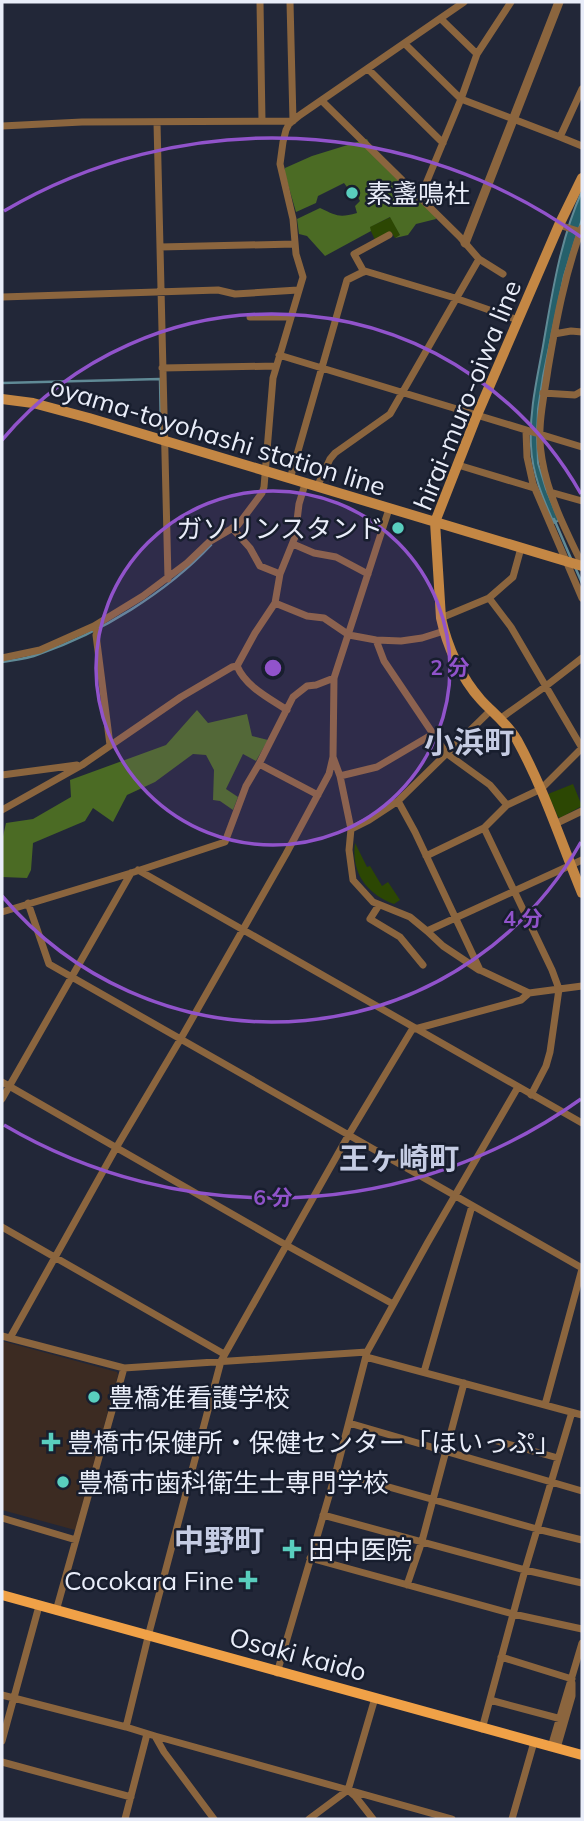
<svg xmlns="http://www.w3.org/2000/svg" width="584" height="1821" font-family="Mulish,'Noto Sans JP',sans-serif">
  <rect width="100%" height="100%" fill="#222738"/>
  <path fill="#3c2b22" d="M2 1341 117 1372 118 1375 75 1530 2 1510Z"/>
  <path fill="#2c4703" d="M391 217 400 235 395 238 391 232 375 240 369 227Z
    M573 784 582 806 560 818 558 817 548 794Z
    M355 843 367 867 370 866 382 886 388 882 400 900 394 904C367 894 351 873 355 843Z"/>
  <path fill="#4b6b24" d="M367 139 369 143 435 214 436 219 416 224 408 235 395 238 400 235 390 217 370 227 371 231 325 256 307 236 299 234 297 219 320 208C337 216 339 218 357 213L355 206 360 201 352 186 347 187 344 183 318 196 316 203 296 212 285 174V168L312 156Z
    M197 710 208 723 247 714 252 736 268 740 256 761 243 754 226 789 238 797 233 810 220 801 213 800 214 770 206 755 193 754 155 782 127 795 113 822 93 808 85 821 33 843 31 870 27 878 2 877V841L6 823 33 819 71 797 70 780 166 745Z"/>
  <path fill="#25606b" stroke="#608a96" stroke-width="2" d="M582 191V219L564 276 543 376 538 409 537 435 538 463 546 489 559 520 554 523C543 499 532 473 531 446 529 412 537 379 543 346 552 294 560 240 582 191Z"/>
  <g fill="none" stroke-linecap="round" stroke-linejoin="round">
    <path stroke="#608a96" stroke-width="2.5" d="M2 383 160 379 161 433
      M554 519 572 561
      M575 567 582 583
      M2 662C14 660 27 659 39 654 100 633 166 593 211 545"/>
    <path stroke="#8b653e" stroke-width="7" d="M260 2 262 121
      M441 19 477 54
      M405 44 461 99 560 137 582 89
      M368 69 443 143
      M322 101 460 237 479 259 503 274
      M157 123 168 579
      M2 126 82 122 293 121 290 2
      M560 137 582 146
      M420 198 461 99 477 54 511 2
      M559 225 581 232
      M582 228C565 273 556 321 548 369 544 398 536 429 542 459 548 496 566 531 582 564
      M160 247 295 244
      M364 272 354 254 389 235
      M2 297 218 290 235 294 298 290
      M250 317H291
      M554 334 571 331 582 332
      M279 355 582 447
      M162 368 276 366
      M543 393 575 395 582 391
      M526 431 527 457 533 484 582 598
      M458 465 534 488
      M290 479 347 280 365 271 455 298 518 320
      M317 487 330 459 335 453 390 414 479 259
      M550 492 582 501
      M389 509 334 678 333 757 340 776 351 829 349 850 353 880 373 902 410 917 427 931 582 860
      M232 528 250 548 260 566 280 574
      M293 544 314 553 336 557 368 574
      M489 598 511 627 582 748
      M275 603 307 616 324 618 349 635 376 640 401 641 422 638 444 631
      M441 618 489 598 513 577 521 548
      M94 626 97 632 96 635 110 745
      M376 640 384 661 446 753 490 785 507 805
      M2 658 40 650 94 626 143 596 187 563 209 542 238 525 262 493 264 487 273 378 303 277 296 254 293 219 280 164 283 142 286 130 289 124 300 115 464 2
      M237 666C246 687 269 698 287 710
      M501 718 546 686 582 658
      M259 764 318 795
      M2 775 77 765
      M340 776 377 767 433 734
      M398 801 415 832 480 970 529 993
      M2 810 82 765 181 697 232 667 237 666 255 633 275 603 280 574 295 537 299 504 305 484
      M555 824 582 811
      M484 828 552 970 559 989 550 1052 546 1066 531 1095
      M351 829 369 820 398 801 491 710
      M426 856 484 828 507 805 541 789 582 748
      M138 870 582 1123
      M28 903 49 964 582 1268
      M379 905 370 919 400 937 423 965
      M2 912 131 873 225 842 246 786 259 764 293 697 307 686 316 685 334 678
      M427 931 443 946 479 970
      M415 1029 521 1000 529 993 582 986
      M2 1082 286 1245 393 1304
      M2 1099 131 873
      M2 1227 224 1354
      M2 1336 124 1368 367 1352
      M10 1338 116 1148 180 1040 286 854 329 774 333 757
      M366 1357 582 1415
      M424 1372 472 1206
      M545 1405 582 1269
      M349 1423 582 1491
      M497 1441 558 1458
      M336 1472 537 1529 582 1540
      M323 1515 525 1570 582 1583
      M2 1518 76 1540
      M310 1558 513 1614 582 1629
      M407 1585 422 1541 464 1383
      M56 1611 124 1368
      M501 1657 572 1679
      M277 1673 336 1472 367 1352 428 1242 518 1087
      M2 1695 126 1727 155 1736 164 1752 214 1819
      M490 1700 565 1720
      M126 1727 150 1629 221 1361 348 1136 413 1028
      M482 1729 525 1570 572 1412
      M155 1736 452 1819
      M2 1741 39 1606
      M551 1747 582 1643
      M557 1748 572 1696V1683
      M2 1762 131 1797
      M348 1790 375 1698
      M125 1819 147 1734
      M309 1819 348 1790 355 1796 373 1819
      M512 1819 534 1742"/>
    <path stroke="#8b653e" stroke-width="9" d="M465 243 559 2"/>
    <path stroke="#c48744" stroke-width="10" d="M582 178 559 225 477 415 435 522 441 618C447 646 461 678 481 700 493 713 507 723 517 740 544 789 561 842 582 893
      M2 399 33 403 89 418 582 566"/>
    <path stroke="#f0a147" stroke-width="10" d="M2 1595C195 1650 389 1701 582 1755"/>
  </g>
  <circle cx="273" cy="668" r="177" fill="#9153cb" fill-opacity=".12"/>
  <g fill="none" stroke="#9153cb" stroke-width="3.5">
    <circle cx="273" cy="668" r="177"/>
    <path d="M581 842A354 354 0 0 1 2 896M2 440A354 354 0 0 1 581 494"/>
    <path d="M581 1099A530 530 0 0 1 4 1125M4 211A530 530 0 0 1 581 237"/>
  </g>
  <g fill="#59cebe" stroke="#181e2e" stroke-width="2.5">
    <circle cx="352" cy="193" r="7"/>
    <circle cx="398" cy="528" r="7"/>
    <circle cx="94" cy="1397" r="7"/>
    <path d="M47.5 1431.5h7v7h7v7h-7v7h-7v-7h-7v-7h7z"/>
    <circle cx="63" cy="1482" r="7"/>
    <path d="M288.5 1538.5h7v7h7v7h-7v7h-7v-7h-7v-7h7z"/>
    <path d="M244.5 1569.5h7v7h7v7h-7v7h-7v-7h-7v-7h7z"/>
  </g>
  <g text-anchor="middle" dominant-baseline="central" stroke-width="5" stroke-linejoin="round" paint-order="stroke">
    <g font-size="26" fill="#e9edf9" stroke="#181e2e" text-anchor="start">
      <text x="366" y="193">素盞鳴社</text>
      <text x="384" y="528" text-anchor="end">ガソリンスタンド</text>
      <text x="108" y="1397">豊橋准看護学校</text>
      <text x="67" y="1442">豊橋市保健所・保健センター「ほいっぷ」</text>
      <text x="77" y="1482">豊橋市歯科衛生士専門学校</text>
      <text x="308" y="1549">田中医院</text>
      <text x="234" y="1580" text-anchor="end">Cocokara Fine</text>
    </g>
    <g font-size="26" fill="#e9edf9" stroke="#181e2e">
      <text transform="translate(467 395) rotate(-68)">hirai-muro-oiwa line</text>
      <text transform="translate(218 436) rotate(17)">oyama-toyohashi station line</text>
      <text transform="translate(298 1654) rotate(15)">Osaki kaido</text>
    </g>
    <g font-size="30" font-weight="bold" fill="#c5cce3" stroke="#181e2e">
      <text x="469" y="742">小浜町</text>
      <text x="399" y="1158">王ヶ崎町</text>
      <text x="219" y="1540">中野町</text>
    </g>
  </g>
  <circle cx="273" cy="668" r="10" fill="#9153cb" stroke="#181e2e" stroke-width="3.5"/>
  <g font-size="21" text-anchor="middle" font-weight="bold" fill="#9153cb" stroke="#181e2e" stroke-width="5" stroke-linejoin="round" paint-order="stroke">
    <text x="450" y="675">2 分</text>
    <text x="523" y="926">4 分</text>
    <text x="273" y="1205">6 分</text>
  </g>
  <rect width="584" height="1821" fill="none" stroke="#e9edf9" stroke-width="7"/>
</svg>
